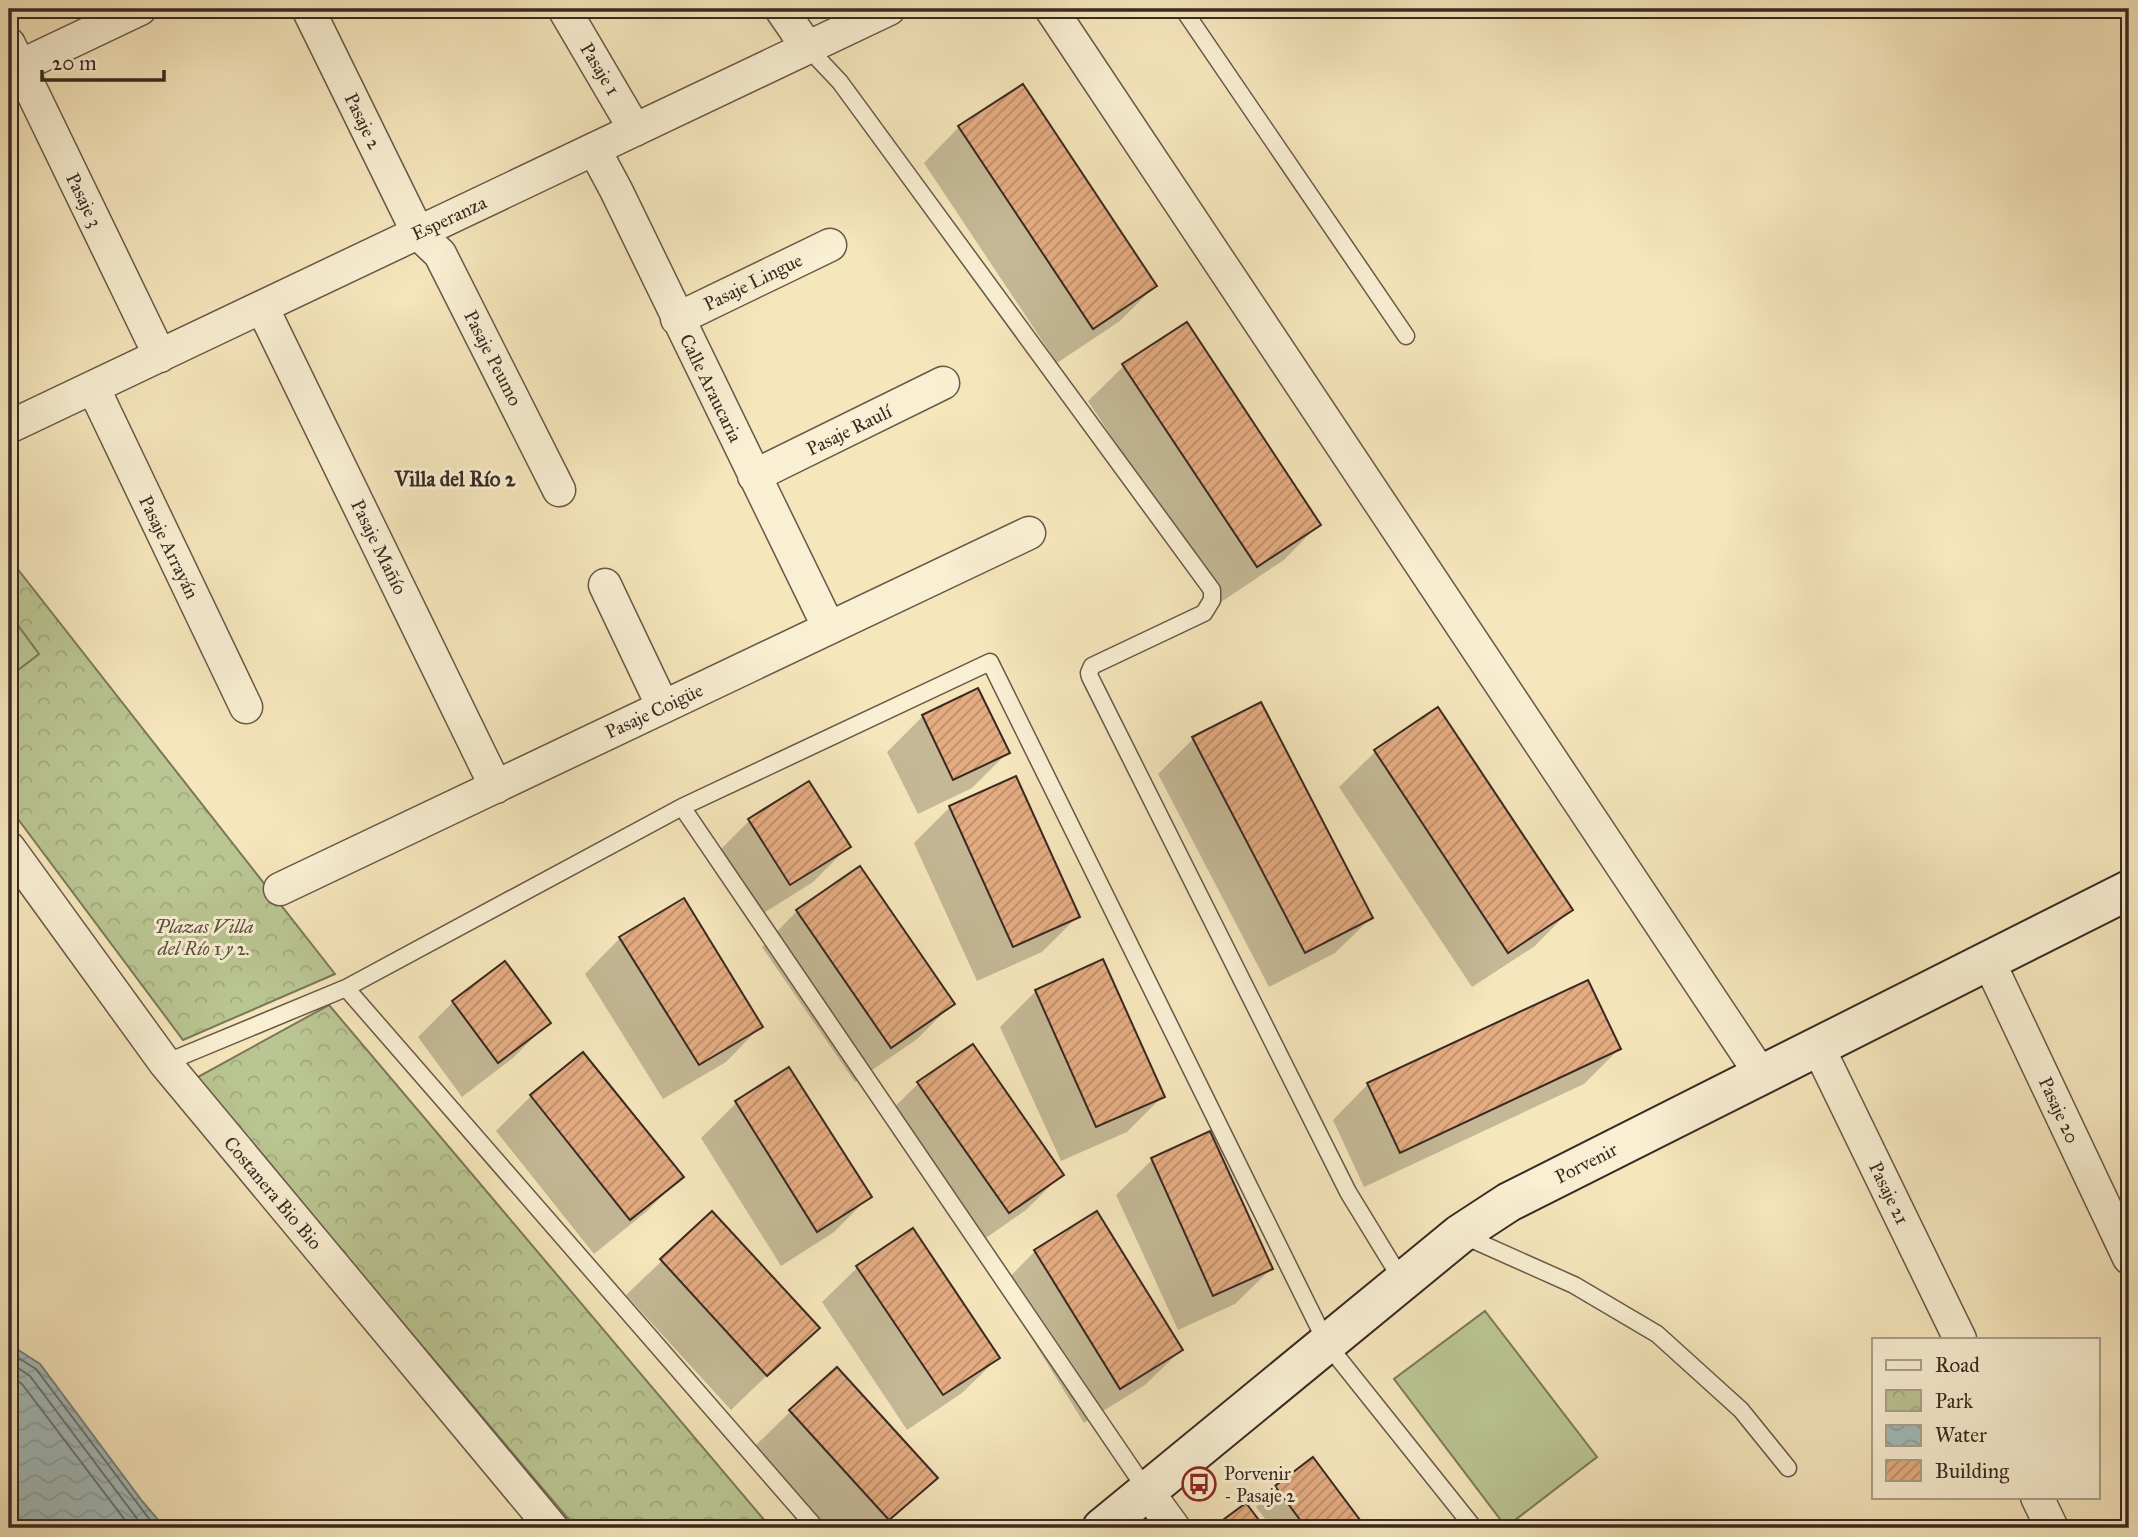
<svg xmlns="http://www.w3.org/2000/svg" width="2138" height="1537" font-family="'IM FELL Great Primer',serif">
  <defs>
    <pattern id="park-crowns" width="20" height="18" patternUnits="userSpaceOnUse" patternTransform="scale(1.75)"><rect width="20" height="18" fill="#bac692"/><path d="M2 6a3 3 0 1 1 6 0M12 15a3 3 0 1 1 6 0" fill="none" stroke="#a1aa7e"/></pattern>
    <pattern id="water-waves" width="16" height="10" patternUnits="userSpaceOnUse" patternTransform="scale(1.75)"><rect width="16" height="10" fill="#a2bdbc"/><path d="M0 5q4-4 8 0t8 0" fill="none" stroke="#8ca2a1"/></pattern>
    <pattern id="building-hatch" width="6" height="6" patternUnits="userSpaceOnUse" patternTransform="scale(1.75)"><rect width="6" height="6" fill="#e5ac82"/><path d="M-1 1l2-2M0 6l6-6M5 7l2-2" fill="none" stroke="#bb8c6a"/></pattern>
  </defs>
  <rect width="100%" height="100%" fill="#f6e6bc"/>
  <filter id="stains"><feTurbulence type="fractalNoise" baseFrequency=".00286" numOctaves="4"/><feColorMatrix values="0 0 0 0 .2 0 0 0 0 .09 0 0 0 0 .02 0 0 0 .5 -.17"/></filter>
  <radialGradient id="worn" r=".72"><stop offset=".6" stop-color="#630" stop-opacity="0"/><stop offset="1" stop-color="#630" stop-opacity=".3"/></radialGradient>
  <path fill="url(#park-crowns)" stroke="#7a785a" stroke-width="2" d="M9 558 335 974 183 1040 9 807Z
    M329 1005 771 1528H576L196 1078Z"/>
  <path fill="#bac692" stroke="#7a785a" stroke-width="2" d="M9 613 39 654 9 677Z
    M1485 1311 1597 1457 1506 1527 1394 1379Z"/>
  <path fill="url(#water-waves)" stroke="#78827e" stroke-width="2" d="M9 1344 40 1364 142 1501 165 1528H9Z"/>
  <path fill="#0003" d="M959 127 1155 286 1120 321 1057 363 924 163Z
    M1124 366 1319 524 1284 560 1221 602 1088 401Z
    M1438 710 1570 910 1535 946 1472 987 1339 787 1375 752Z
    M923 716 1007 753 972 788 918 814 887 752Z
    M1193 739 1371 918 1335 953 1269 987 1158 774Z
    M1015 778 1078 916 1042 952 977 981 914 843 950 807Z
    M750 820 849 846 813 882 754 919 714 856Z
    M797 911 953 1003 917 1039 855 1082 762 947Z
    M620 938 761 1026 726 1062 663 1099 585 974Z
    M1036 991 1163 1096 1127 1132 1061 1161 1000 1027Z
    M453 1002 548 1023 513 1058 462 1097 418 1037Z
    M1619 1049 1584 1084 1364 1187 1333 1120 1368 1084Z
    M789 1070 869 1197 834 1232 781 1266 701 1138 736 1103Z
    M919 1083 1062 1174 1026 1210 973 1247 883 1118Z
    M531 1096 681 1177 646 1212 594 1254 496 1131Z
    M1209 1134 1271 1269 1235 1304 1178 1330 1116 1195 1152 1160Z
    M712 1213 817 1327 731 1410 626 1295Z
    M1035 1251 1181 1350 1145 1385 1084 1423 1000 1287Z
    M858 1267 998 1358 962 1393 907 1430 822 1302Z
    M791 1411 935 1478 882 1528H829L755 1446Z
    M1312 1460 1364 1528H1272L1256 1507 1276 1488Z"/>
  <g fill="none" stroke-linecap="round" stroke-linejoin="round">
    <path stroke="#6e736f" stroke-width="2" d="M9 1352 36 1369 156 1528
      M9 1362 30 1376 144 1528
      M9 1375 22 1384 131 1528"/>
  </g>
  <path fill="url(#building-hatch)" stroke="#392922" stroke-width="2" d="M1023 84 1157 286 1093 329 958 126Z
    M1187 322 1321 525 1257 567 1122 364Z
    M978 688 1010 753 953 780 922 715Z
    M1261 702 1373 918 1305 953 1192 737Z
    M1438 707 1573 910 1508 953 1374 750Z
    M1016 776 1080 917 1013 947 949 806Z
    M809 781 851 847 790 885 748 819Z
    M860 866 955 1004 891 1048 796 910Z
    M684 898 763 1027 699 1065 619 937Z
    M1103 959 1165 1097 1096 1127 1035 990Z
    M505 961 551 1023 498 1063 452 1001Z
    M1588 980 1621 1049 1400 1153 1367 1083Z
    M973 1044 1064 1175 1009 1213 917 1082Z
    M583 1052 684 1177 630 1220 530 1095Z
    M789 1067 872 1197 817 1232 735 1101Z
    M1210 1131 1273 1269 1213 1296 1151 1158Z
    M712 1211 820 1328 767 1376 660 1259Z
    M1097 1211 1183 1350 1120 1389 1034 1250Z
    M913 1228 1000 1358 943 1395 856 1266Z
    M837 1367 938 1478 889 1520 789 1410Z
    M1313 1457 1366 1528H1306L1275 1486Z
    M1246 1503 1265 1528H1212Z"/>
  <g fill="none" stroke-linecap="round" stroke-linejoin="round">
    <defs>
      <path id="lane" d="M1183 9 1406 336
        M807 47 840 82 1212 590V600L1204 613 1092 666 1089 673 1090 677 1348 1192 1403 1282
        M346 988 816 1528
        M165 1063 346 988 682 807
        M1462 1235 1574 1285 1657 1334 1741 1410 1788 1468
        M1147 1491 682 807 990 662 1327 1344 1474 1528"/>
      <path id="street" d="M308 9 418 233 440 254 559 490
        M564 9 635 130
        M781 9 807 47
        M1051 9 1762 1076
        M9 44 160 356
        M20 66 140 9
        M594 149 616 190 829 628
        M262 307 496 787
        M677 319 830 245
        M93 387 246 707
        M9 427 889 9
        M754 476 943 383
        M605 585 663 707
        M9 848 165 1063 552 1528
        M280 889 1029 533
        M1989 962 2129 1258
        M1818 1047 1960 1339
        M1147 1491 1174 1528
        M2037 1497 2052 1528"/>
      <path id="secondary" d="M1102 1528 1460 1234 1509 1202 2129 890"/>
    </defs>
    <use href="#lane" stroke="#685848" stroke-width="19"/>
    <use href="#street" stroke="#685848" stroke-width="35"/>
    <use href="#secondary" stroke="#392922" stroke-width="42"/>
    <use href="#lane" stroke="#f9efd3" stroke-width="16"/>
    <use href="#street" stroke="#f9efd3" stroke-width="32"/>
    <use href="#secondary" stroke="#f9efd3" stroke-width="38"/>
  </g>
  <defs>
    <symbol id="bus-ring" viewBox="-11 -11 22 22"><circle r="9.5" fill="#f9efd3" stroke="#8f2418" stroke-width="1.5"/><path d="M-5-6H5V4H4V6H2V4H-2V6H-4V4H-5ZM-3.5-4V0h7V-4ZM-3.5 1.2v1.5H-2V1.2ZM2 1.2v1.5H3.5V1.2Z" fill="#8f2418"/></symbol>
  </defs>
  <g fill-rule="evenodd">
    <use href="#bus-ring" x="1180" y="1465" width="38" height="38"/>
  </g>
  <g text-anchor="middle" dominant-baseline="central" stroke-width="6" stroke-linejoin="round" paint-order="stroke">
    <g font-size="19" fill="#392922" stroke="#f9efd3">
      <text transform="translate(600 69) rotate(59)">Pasaje 1</text>
      <text transform="translate(363 121) rotate(64)">Pasaje 2</text>
      <text transform="translate(84 200) rotate(64)">Pasaje 3</text>
      <text transform="translate(449 218) rotate(-25)">Esperanza</text>
      <text transform="translate(753 282) rotate(-26)">Pasaje Lingue</text>
      <text transform="translate(493 358) rotate(63)">Pasaje Peumo</text>
      <text transform="translate(711 388) rotate(64)">Calle Araucaria</text>
      <text transform="translate(849 430) rotate(-26)">Pasaje Raulí</text>
      <text transform="translate(169 547) rotate(64)">Pasaje Arrayán</text>
      <text transform="translate(379 547) rotate(64)">Pasaje Mañío</text>
      <text transform="translate(654 711) rotate(-25)">Pasaje Coigüe</text>
      <text transform="translate(2059 1110) rotate(65)">Pasaje 20</text>
      <text transform="translate(1586 1163) rotate(-27)">Porvenir</text>
      <text transform="translate(273 1193) rotate(50)">Costanera Bio Bio</text>
      <text transform="translate(1889 1193) rotate(64)">Pasaje 21</text>
    </g>
    <g font-size="19" font-style="italic" fill="#59503e" stroke="#f9efd3">
      <text x="204" y="926">Plazas Villa<tspan x="204" dy="22">del Río 1 y 2.</tspan></text>
    </g>
    <g font-size="19" fill="#392922" stroke="#f9efd3" text-anchor="start">
      <text x="1224" y="1473">Porvenir<tspan x="1224" dy="22">- Pasaje 2</tspan></text>
    </g>
    <g font-size="21" font-weight="bold" fill="#392922" stroke="#f9efd3">
      <text x="455" y="479">Villa del Río 2</text>
    </g>
  </g>
  <rect width="2138" height="1537" fill="none" stroke="#f6e6bc" stroke-width="35"/>
  <rect x="10" y="10" width="2117" height="1516" fill="none" stroke="#392922" stroke-width="3.5"/>
  <rect x="18" y="18" width="2103" height="1502" fill="none" stroke="#392922" stroke-width="2"/>
  <rect x="1872" y="1338" width="228" height="161" fill="#f9efd3" stroke="#aca08c" stroke-width="2"/>
  <rect x="1886" y="1360" width="35" height="10" fill="#f9efd3" stroke="#aca08c" stroke-width="2"/>
  <text x="1935" y="1372" font-size="21" fill="#392922">Road</text>
  <rect x="1886" y="1390" width="35" height="21" fill="url(#park-crowns)" stroke="#aca08c" stroke-width="2"/>
  <text x="1935" y="1408" font-size="21" fill="#392922">Park</text>
  <rect x="1886" y="1425" width="35" height="21" fill="url(#water-waves)" stroke="#aca08c" stroke-width="2"/>
  <text x="1935" y="1442" font-size="21" fill="#392922">Water</text>
  <rect x="1886" y="1460" width="35" height="21" fill="url(#building-hatch)" stroke="#aca08c" stroke-width="2"/>
  <text x="1935" y="1478" font-size="21" fill="#392922">Building</text>
  <path d="M42 70v10h122v-10" fill="none" stroke="#392922" stroke-width="3.5"/>
  <text x="52" y="70" font-size="21" fill="#392922" stroke="#f9efd3" stroke-width="5" paint-order="stroke">20 m</text>
  <rect width="100%" height="100%" filter="url(#stains)"/>
  <rect width="100%" height="100%" fill="url(#worn)"/>
</svg>
